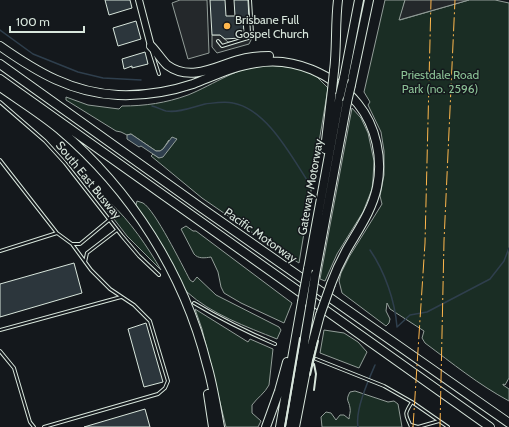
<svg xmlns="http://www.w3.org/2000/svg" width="509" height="427" font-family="Cabin,sans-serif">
  <rect width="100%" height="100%" fill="#14181c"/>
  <path fill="#1a2d24" stroke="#939e99" d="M385 0H405L400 20 469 0H495L509 3V378L505 385 503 384V385L509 389V401C479 385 452 363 425 343L422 338 424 331 390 309 387 303 386 311 390 319 389 323 386 326 342 293 339 281 341 273 349 257 382 204 380 196 384 175V151L381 132 368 105 370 102 364 92Z
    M268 65 299 68 313 73 328 88 299 263 269 244 202 198 151 156 153 154 159 158 169 140 163 149 160 151H156L131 134 127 135 121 132 116 131 66 100V97L88 105 119 109 122 106C145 106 166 103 188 95 215 84 238 66 268 65Z
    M352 108 361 118 368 133 374 161 373 179 372 189 363 212 337 254 325 281 320 279Z
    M137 201C139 202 141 202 143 203 155 210 182 265 190 280L193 282 197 277 216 295 279 327 281 330 277 339C247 327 211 314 187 292 183 288 172 264 168 257 158 239 147 222 136 205Z
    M110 203C129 219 149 249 161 270L127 236 104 206Z
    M186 226 193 231H196L292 303 284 323 241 303 224 293 221 287 218 272 211 257C205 258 198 259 194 254L181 229Z
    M195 309 248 342 250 339 273 349 269 385C265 393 257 398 252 405V413L261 421 258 427H226L202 329Z
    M324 330 344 333 358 342 367 352 359 368 320 353Z
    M355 391 388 402 394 401 398 404 402 427H322L321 417 326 412 331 413 336 420 340 415H344L349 419C349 416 351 411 350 408 349 400 345 401 350 392Z"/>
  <path fill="#24282b" stroke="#939e99" d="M180 0H207L209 53 188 59 172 3Z
    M405 0H469L399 20Z
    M244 34H254L249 44 217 53 212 47V35H220L228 42 235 41Z"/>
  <path fill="#2f3f4d" stroke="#939e99" d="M131 134 156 151H160L163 149 172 137 177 139 163 157 159 158 141 146 139 147 127 139V135Z"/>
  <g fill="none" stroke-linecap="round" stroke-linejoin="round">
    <path stroke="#2f3f4d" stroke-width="1.5" d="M0 30 33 54 78 72 103 78 141 80
      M152 106C157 107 162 110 166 111 179 113 193 107 205 104 214 103 224 101 233 103 266 109 290 154 307 180
      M370 250C385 272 395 301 397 327
      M397 327 410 315 427 312 490 279 504 261 509 248
      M358 427C355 410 368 381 375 365"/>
  </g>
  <path fill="#2c363c" stroke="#d8e6dc" d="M105 0H130L132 8 109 15Z
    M210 0H225L226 16H235L234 0H248L249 19H243L244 34 240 38 225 39 220 35H212Z
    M136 21 141 39 118 46 113 28Z
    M145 52 148 64 132 68V66L124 69 122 59Z
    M74 263 82 293 0 317V284Z
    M146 323 163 382 144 387 128 329Z
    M145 409 150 427H84Z"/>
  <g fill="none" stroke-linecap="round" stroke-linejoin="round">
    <defs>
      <path id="lane" d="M218 41 222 46 248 38 252 33 250 0
        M152 52 159 74
        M0 102 45 141 65 163 122 236 139 256 159 275
        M0 160 57 233
        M72 244H80L109 220
        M0 251 57 233 72 244 91 270 110 289 134 305 150 321 168 381 165 388 158 394 44 427
        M85 262 87 253 117 230
        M194 303C221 319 247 332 275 344
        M0 330 121 297
        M0 351 14 368 30 422 34 427
        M316 359 384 386 412 402 448 427
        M411 425 418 427 439 421
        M411 427C406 414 403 416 412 402"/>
      <path id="secondary" d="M139 0 151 46"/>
      <path id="highway" d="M0 46C37 72 72 93 118 95 144 96 169 92 193 84 214 76 234 66 256 63 293 56 334 74 358 104 376 126 383 159 377 187 372 211 358 230 346 251 340 262 335 273 331 284
        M151 46C157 52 161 59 167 65 190 82 215 67 238 60 249 57 259 56 269 56
        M0 64 203 209 509 423
        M334 71C337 48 335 24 338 0
        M344 78 359 0
        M0 79 490 427
        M351 85 369 0
        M0 87C20 101 41 114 59 129 131 190 184 273 207 365 213 385 216 406 220 427
        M325 149 332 90
        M308 269 340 95
        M315 275 347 102
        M208 394 213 427
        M266 427 279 391 287 362
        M280 427 302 302
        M290 427 310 308
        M295 427 308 360 320 315"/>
    </defs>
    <use href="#lane" stroke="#d8e6dc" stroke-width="4"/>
    <use href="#secondary" stroke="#d8e6dc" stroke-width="8"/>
    <use href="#highway" stroke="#d8e6dc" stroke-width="10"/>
    <use href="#lane" stroke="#14181c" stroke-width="2"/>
    <use href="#secondary" stroke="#14181c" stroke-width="6"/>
    <use href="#highway" stroke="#14181c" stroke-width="8"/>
    <defs>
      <path id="highway-bridge" d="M332 90 334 71
        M340 95 344 78
        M347 102 351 85
        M302 302 308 269
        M310 308 315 275
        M320 315 331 284"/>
    </defs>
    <use href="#highway-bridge" stroke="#d8e6dc" stroke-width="10" stroke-linecap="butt"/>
    <use href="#highway-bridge" stroke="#14181c" stroke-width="8"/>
    <path stroke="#d8e6dc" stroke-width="2" d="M310 375 318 341
      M314 390 316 374 314 364
      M285 427 300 338"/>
    <path stroke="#ffb74d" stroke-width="1" stroke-dasharray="14 3 2 3" stroke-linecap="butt" d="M413 427 425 243 431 0
      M440 427 444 241 455 0"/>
  </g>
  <circle fill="#ffb74d" stroke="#14181c" stroke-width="1.5" cx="227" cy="26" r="4"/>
  <g text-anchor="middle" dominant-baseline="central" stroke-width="3" stroke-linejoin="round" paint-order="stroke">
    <g font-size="12" fill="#d8e6dc" stroke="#14181c" text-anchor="start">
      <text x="235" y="19">Brisbane Full<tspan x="235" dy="14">Gospel Church</tspan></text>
    </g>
    <g font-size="12" fill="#8ac095" stroke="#14181c">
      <text x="440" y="74">Priestdale Road<tspan x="440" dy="14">Park (no. 2596)</tspan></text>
    </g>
    <g font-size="12" fill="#d8e6dc" stroke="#14181c">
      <text transform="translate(89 180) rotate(51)">South East Busway</text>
      <text transform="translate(310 187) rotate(-80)">Gateway Motorway</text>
      <text transform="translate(261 235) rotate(35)">Pacific Motorway</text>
    </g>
  </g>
  <path d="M10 26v6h74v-6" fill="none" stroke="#d8e6dc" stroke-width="2"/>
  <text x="16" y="26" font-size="12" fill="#d8e6dc" stroke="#14181c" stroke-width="3" paint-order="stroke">100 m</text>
</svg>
